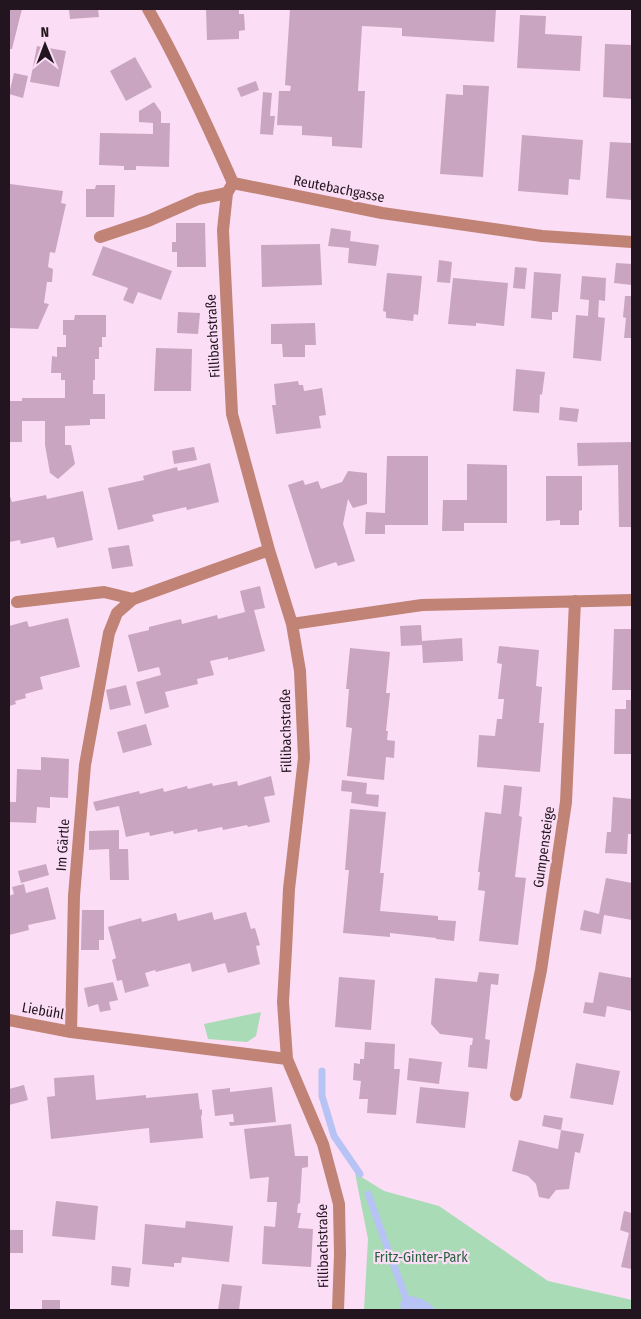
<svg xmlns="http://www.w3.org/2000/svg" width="641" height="1319" font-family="'Fira Sans Condensed',sans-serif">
  <rect width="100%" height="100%" fill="#fbddf5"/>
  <path fill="#a9dbb7" d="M261 1012 256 1036 247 1042 208 1039 204 1024Z
    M355 1173 384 1191 439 1206 548 1281 632 1300V1310H364L368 1239Z"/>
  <path fill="#b6c3f4" d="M405 1296C418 1296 428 1300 435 1310H401L400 1303Z"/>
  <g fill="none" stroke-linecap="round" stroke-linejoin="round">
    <path stroke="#b6c3f4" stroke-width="7" d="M322 1071V1096L334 1136 360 1174
      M368 1194 405 1296"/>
  </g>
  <path fill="#c9a5c1" d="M9 9H22L12 49H9Z
    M69 9H98L99 17 70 19Z
    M206 9H239V14H244L245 30 239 31V39L207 40Z
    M290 9H496L494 42 402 36V28L362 26 358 91H365L362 148 332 146V137L302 135V126L277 125 279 91H290L291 86 285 85Z
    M520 15 546 16 545 34 582 36 580 71 517 68Z
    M605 44 632 45V99L603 97Z
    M37 46 66 51 59 87 30 82Z
    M135 57 152 87 126 101 110 71Z
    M14 73 28 76 23 98 9 94Z
    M256 81 259 90 241 97 237 88Z
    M463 85 489 86 483 177 440 174 446 94 463 95Z
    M263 92 272 93 270 116H275L273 135 260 134Z
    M154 102 161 112V123H170L169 167 136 166V170H124V166L99 165 100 133 153 134V123L139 122V111Z
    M522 135 583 140 580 180 569 179 568 195 518 191Z
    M610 142 632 143V200L606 198Z
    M10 184 63 191 61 203 66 204 55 253 50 252 48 267 53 269 52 282H47L44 303 49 304 38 329 9 328Z
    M96 185H115L114 217H86V189H95Z
    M176 223H205L206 267H177V252H172V242H176Z
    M331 228 351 231 350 241 379 245 376 266 348 263 349 248 328 246Z
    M320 244 322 285 262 287 261 245Z
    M103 246 172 271 161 300 138 292 133 304 123 300 128 288 92 275Z
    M439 260 452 262 450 283 437 282Z
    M616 263 632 264V285L614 283Z
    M515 267 527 268 525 289 513 288Z
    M534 272 561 274 558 312H552V320L531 318Z
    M387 273 422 276 418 315 414 314 413 321 386 318V312L383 311Z
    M582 276 606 278 605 301 599 300 598 317 605 318 601 361 573 358 576 315 588 316 589 300 580 299Z
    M453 278 508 283 504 326 476 323V326L448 324Z
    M625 296H632V338H624L626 318 623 317Z
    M178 312 200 313 198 334 177 333Z
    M75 315H106V337H102V347H99V359H95V380H93V394H105V419H90V425L65 426V445H71L75 464 58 479 50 473 45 445V421H22V442H9V401H22V398H65V380H61V373H51L52 356 57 357V347H66V335H63V320H74Z
    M315 323 316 345H305V357H283L282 344H271V324Z
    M156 348 192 349 191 391H154Z
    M516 369 545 372 542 395 540 394 539 413 513 411Z
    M298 381 299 385H303L304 391 322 388 326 415 319 416 321 428 276 434 272 405H276L274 384Z
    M560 407 579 409 577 422 559 420Z
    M632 442V527H619L618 465 578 466 577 443Z
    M194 447 197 460 174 464 172 451Z
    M387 456H428V525H385V534H365L366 512 385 513Z
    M210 463 219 502 187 510 186 507 152 515 154 521 118 530 108 488 144 480 143 476 177 467 178 471Z
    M467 464 507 465V523H464V531H442L443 500H467Z
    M348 471 367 473V504L353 508 348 499 343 524 355 561 338 566 336 562 315 569 288 485 303 480 305 485 318 481 321 489 342 482Z
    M546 476H582V510L579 511V525H560V520L546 521Z
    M83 491 93 540 57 548 54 537 21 544 20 540 9 542V493L12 502 46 495 47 499Z
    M129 545 133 566 112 569 108 548Z
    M260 586 265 608 254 610 265 651 228 660V657L210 661 214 675 197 679 198 684 165 692 169 707 145 714 136 682 161 675 159 667 138 672 128 635 149 630V627L181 619 182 624 217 615 218 619 245 612 240 591Z
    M68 618 80 667 40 677 43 689 25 694 26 698 15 701 16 704 9 706V626L27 621 29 627Z
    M421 625 422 641 462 638 463 661 423 663 422 645 401 646 400 626Z
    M614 629H632V690H612Z
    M499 646 539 650 536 686 542 687 539 723H544L540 772 477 767 479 735 495 736 497 719H502L504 699H498L502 664 497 663Z
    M350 648 390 652 386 693H390L386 731H388L387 740 395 741 394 758 386 757 384 780 347 776 352 728 346 727 349 689H346Z
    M126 685 131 705 110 710 106 690Z
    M626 700H632V754H614L615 709H626Z
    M146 724 152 745 123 753 117 732Z
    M41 757 69 759 68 798 50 797V808L37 807 36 823 9 822V802H16L17 769 41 770Z
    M271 776 275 795 264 797 270 822 248 827 247 825 223 830 222 827 198 832 197 829 174 834 173 831 150 836 149 832 126 837 119 806 96 811 93 802 139 791 140 794 163 788 164 792 187 786 188 789 212 783 213 786 237 781 238 786Z
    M342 780 367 783 366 794 379 795 378 807 351 803 352 792 341 791Z
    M504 785 522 787 519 816 522 817 515 877 526 878 518 945 479 941 485 891 478 890 480 872H478L485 812 501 814Z
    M613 797 632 799V834H628L627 854 605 853 607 832H611Z
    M350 809 386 812 380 873H384L380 911 438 916V920L456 921 454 941 436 939V938L390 933V937L343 933 349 870H345Z
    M119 830V849H128L129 880H110L109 849 89 850V831Z
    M46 864 49 875 21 883 18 871Z
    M606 878 632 883V920L604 915 601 934 580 930 584 910 599 914Z
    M24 884 26 893 48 887 56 919 28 925 29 930 9 935V896L14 894 12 887Z
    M82 910H104V940H99V950H81Z
    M212 912 214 920 246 912 251 929 255 928 260 945 256 946 260 964 228 973 225 963 192 972 190 963 156 972 155 970 145 973 149 986 125 993 122 980 117 981 112 960 116 958 108 927 141 918 142 922 176 913 178 921Z
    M479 972 499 974 498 985 491 984 485 1039 490 1040 487 1069 468 1067 470 1045H472L473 1038 440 1034 431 1024 435 978 477 982Z
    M599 972 632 978V1011L607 1006 605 1017 583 1013 585 1002 593 1003Z
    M339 977 375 980 371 1030 335 1027Z
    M113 982 118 1000 109 1002 111 1010 100 1012 98 1004 88 1007 84 988Z
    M365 1042 395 1044 394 1069H400L396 1115 367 1113 368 1099H359L361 1081 353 1080 354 1063 360 1064V1059H364Z
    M409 1058 442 1062 439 1084 407 1080Z
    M576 1063 620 1071 613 1105 570 1098Z
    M94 1075 96 1100 146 1095V1098L198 1093 200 1110 202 1109V1115L201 1116 203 1138 150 1143 149 1128 51 1139 47 1097 55 1096 54 1078Z
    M24 1085 28 1100 9 1105V1089Z
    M272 1087 276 1122 230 1126 229 1122H234L233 1114 215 1116 212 1090 230 1088V1092Z
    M420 1087 469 1092 465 1128 416 1123Z
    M544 1115 563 1118 561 1130 542 1126Z
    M291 1124 295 1156H308V1167L302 1168 300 1203 298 1204 297 1213H301L298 1228 313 1229 311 1267 262 1264 264 1226 275 1227 277 1202H267L269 1177 250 1179 244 1129Z
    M561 1130 584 1134 580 1153 575 1152 569 1189 556 1190 549 1199 539 1197 536 1184 528 1176 512 1171 519 1140 558 1149Z
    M56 1201 98 1206 95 1240 52 1236Z
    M624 1211 632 1213V1269L621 1267 629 1233 620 1230Z
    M186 1221 233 1226 229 1262 182 1257 181 1263H174V1267L142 1264 145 1224 185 1228Z
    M9 1230H23V1253H9Z
    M112 1266 131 1268 129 1287 111 1285Z
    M222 1284 242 1286 239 1310H218Z
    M42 1300H60V1310H42Z"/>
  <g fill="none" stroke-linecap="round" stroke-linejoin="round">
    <path stroke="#c08375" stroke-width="12" d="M100 237 148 221 198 199 227 193
      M17 602 104 592 133 599"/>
    <path stroke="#c08375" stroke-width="12" d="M148 9C180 65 207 124 233 183
      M233 183 227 193 223 230 232 414 269 550 292 624 300 671 304 758 289 889 286 950 283 1002 287 1059 323 1144 339 1204 340 1254 338 1310
      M233 183 382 213 542 236 632 242
      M292 624 422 605 632 600
      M9 1020 71 1032 287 1059
      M71 1032 74 896 85 765 109 633 117 613 133 599 269 550
      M516 1095 541 970 566 802 575 601"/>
  </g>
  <g text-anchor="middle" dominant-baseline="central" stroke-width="4.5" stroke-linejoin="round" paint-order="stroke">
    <g font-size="14" fill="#22151f" stroke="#fbddf5">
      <text transform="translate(339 189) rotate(11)">Reutebachgasse</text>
      <text transform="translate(213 336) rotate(-93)">Fillibachstraße</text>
      <text transform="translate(286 731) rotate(-91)">Fillibachstraße</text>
      <text transform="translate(63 845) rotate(-86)">Im Gärtle</text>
      <text transform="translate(544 847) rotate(-82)">Gumpensteige</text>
      <text transform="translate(43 1011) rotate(10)">Liebühl</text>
      <text transform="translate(323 1246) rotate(-91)">Fillibachstraße</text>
    </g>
    <g font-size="14" fill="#26623c" stroke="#fbddf5">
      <text x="421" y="1257">Fritz-Ginter-Park</text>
    </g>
  </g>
  <rect width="641" height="1319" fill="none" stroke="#22151f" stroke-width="20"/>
  <g transform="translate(45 45) rotate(359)" stroke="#fbddf5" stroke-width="4" paint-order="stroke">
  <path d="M0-4L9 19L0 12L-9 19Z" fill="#22151f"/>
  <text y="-8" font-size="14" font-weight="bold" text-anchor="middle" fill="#22151f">N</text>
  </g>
</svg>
